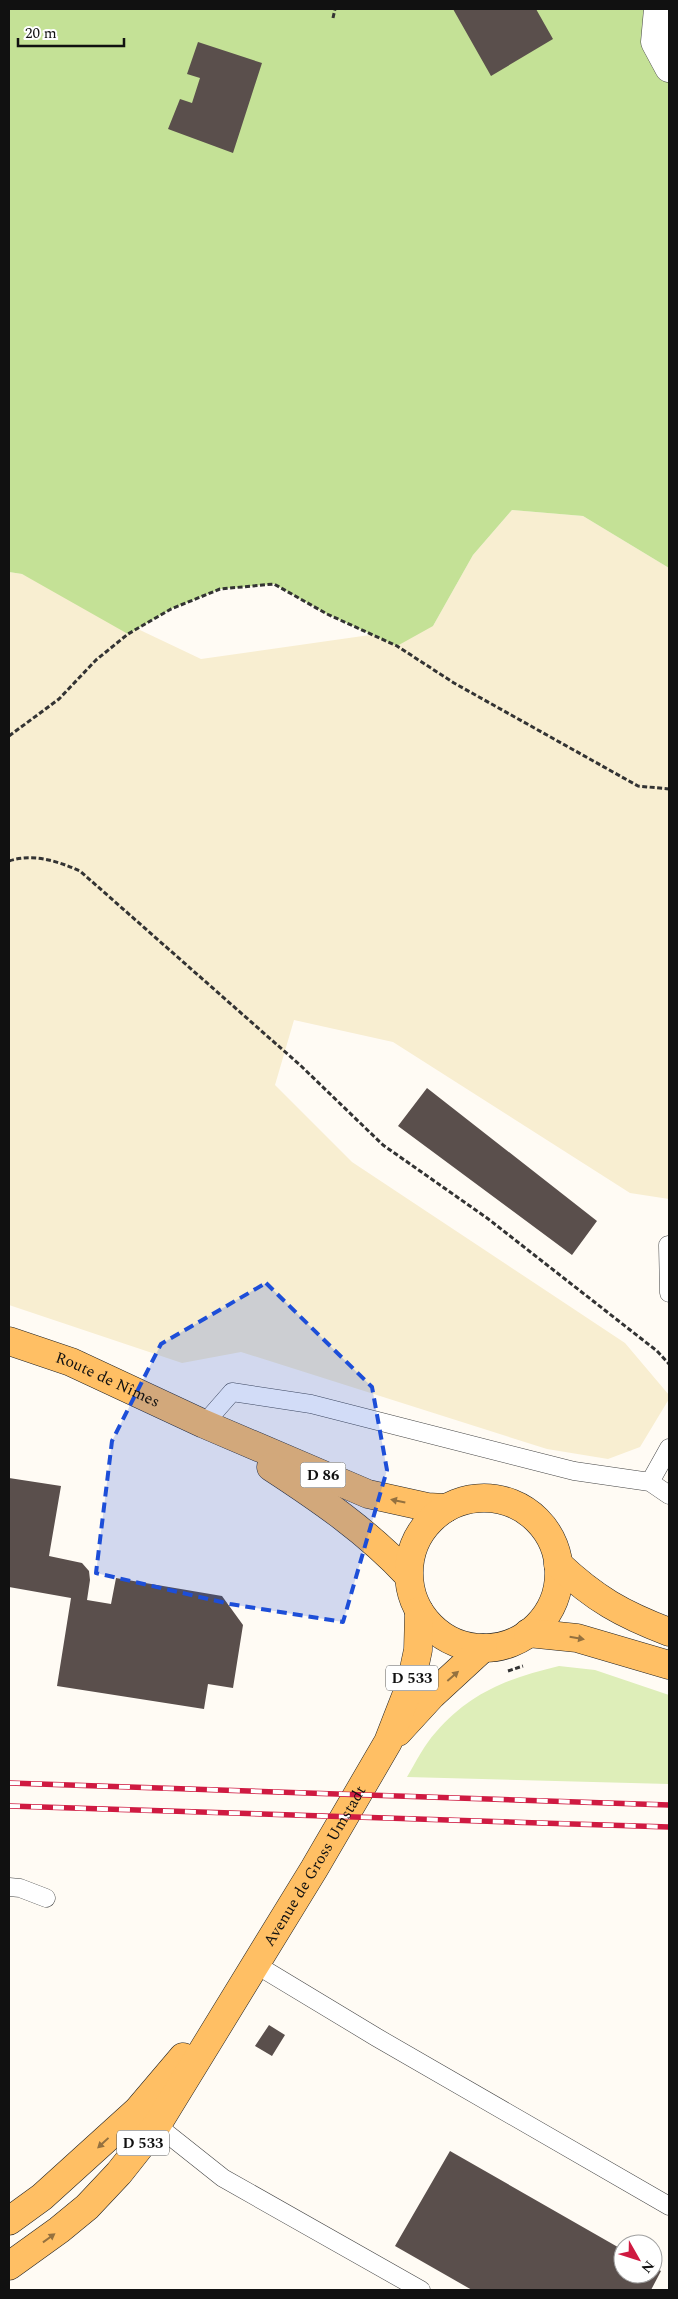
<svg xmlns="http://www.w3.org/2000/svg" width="678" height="2299" font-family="Spectral,serif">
  <rect width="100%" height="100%" fill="#fffbf4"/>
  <path fill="#f8eed1" d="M512 510 583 516 669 568V1199L630 1193 393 1042 294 1020 275 1085 352 1162 625 1343 669 1395V1399L640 1447 608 1459 547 1449 241 1352 182 1363 9 1305V572L22 574 201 659 433 626 473 555Z"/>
  <path fill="#deeeb9" d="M559 1666 595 1670 669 1695V1784L407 1777C416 1762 424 1745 436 1732 471 1692 509 1678 559 1666Z"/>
  <path fill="#c4e196" d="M9 9H669V568L583 516 512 510 473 555 433 626 397 646 327 614 274 584 220 589 171 609 128 634 22 574 9 572Z"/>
  <path fill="#5a4f4c" d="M453 9H536L553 39 491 76Z
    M198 42 262 63 233 153 168 129 180 99 192 103 200 78 187 74Z
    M427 1088 597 1221 572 1255 398 1126Z
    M9 1478 61 1486 49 1556 82 1563 89 1571 90 1580 87 1600 111 1604 116 1578 222 1596 243 1625 233 1688 208 1684 204 1709 57 1686 71 1598 9 1587Z
    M269 2025 285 2035 272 2056 255 2046Z
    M450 2151 623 2250V2274H653V2267L661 2271 651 2290H472L395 2246Z"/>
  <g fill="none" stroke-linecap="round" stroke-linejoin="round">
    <defs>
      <path id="lane" d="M668 1245 669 1293
        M204 1424 232 1392 311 1404 574 1471 650 1482 669 1495
        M650 1482 669 1448
        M9 1887 20 1888 46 1898
        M255 1964 376 2037 669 2206
        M150 2120 223 2178 421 2290"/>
      <path id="street" d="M658 9 655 42 669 68"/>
      <g id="primary">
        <path id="s1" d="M9 1341 71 1362 204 1424 368 1494 427 1507 446 1508"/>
        <path d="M271 1467C320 1499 368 1532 408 1575"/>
        <circle cx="484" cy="1573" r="75"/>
        <path d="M558 1564C595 1599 622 1614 669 1632"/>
        <path d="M528 1633 577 1638 669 1665"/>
        <path d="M398 1732 432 1695 483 1648"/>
        <path d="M9 2221 42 2197 138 2110 183 2057"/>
        <path id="s2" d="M9 2266 59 2230 87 2207 119 2173 157 2125 314 1869 388 1742 411 1683 418 1650 419 1611"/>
      </g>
    </defs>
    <use href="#lane" stroke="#444" stroke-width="19"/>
    <use href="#street" stroke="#444" stroke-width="29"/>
    <use href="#primary" stroke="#222" stroke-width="29"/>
    <path stroke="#333" stroke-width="3" stroke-dasharray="5 2.5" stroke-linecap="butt" d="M333 18 335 9
      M9 736 59 699 96 660 128 634 171 609 220 589 274 584 327 614 397 646 454 683 638 786 669 789
      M9 861C34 853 57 861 80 871L300 1065 383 1145 487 1218 657 1351 669 1364
      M508 1671 523 1666"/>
    <use href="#lane" stroke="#fff" stroke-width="18"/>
    <use href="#street" stroke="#fff" stroke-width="28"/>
    <use href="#primary" stroke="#ffbf64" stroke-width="28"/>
    <defs>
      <path id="rail" d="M9 1783 669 1805
        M9 1806 669 1827"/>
    </defs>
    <use href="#rail" stroke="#cf1a41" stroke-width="5.5"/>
    <use href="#rail" stroke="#fff" stroke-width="4" stroke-dasharray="11" stroke-linecap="butt"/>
  </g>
  <defs><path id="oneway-solid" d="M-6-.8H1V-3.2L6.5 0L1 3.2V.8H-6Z" transform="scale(1.25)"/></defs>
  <g fill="#94713f">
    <use href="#oneway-solid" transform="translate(398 1501) rotate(-168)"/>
    <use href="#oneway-solid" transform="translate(577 1638) rotate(10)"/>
    <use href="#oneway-solid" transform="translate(453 1676) rotate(-41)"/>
    <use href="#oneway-solid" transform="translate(103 2143) rotate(137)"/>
    <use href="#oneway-solid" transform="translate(49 2238) rotate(-36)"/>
  </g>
  <path fill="#1d4ed8" fill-opacity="0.2" stroke="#1d4ed8" stroke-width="4" stroke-dasharray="10 6" stroke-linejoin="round" d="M266 1283 372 1387 387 1470 343 1622 230 1604 96 1573 112 1441 161 1344Z"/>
  <g text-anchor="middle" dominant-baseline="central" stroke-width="5" stroke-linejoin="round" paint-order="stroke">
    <g fill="#fff" stroke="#585858" stroke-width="1">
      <rect x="300.5" y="1462.5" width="45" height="25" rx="4"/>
      <rect x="386" y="1665.5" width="52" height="25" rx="4"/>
      <rect x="117" y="2130.5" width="52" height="25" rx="4"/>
    </g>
    <g font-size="15" font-weight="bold" fill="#111">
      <text x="323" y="1475">D 86</text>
      <text x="412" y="1678">D 533</text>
      <text x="143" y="2143">D 533</text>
    </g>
    <g font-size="16" fill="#111" stroke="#fff">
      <text stroke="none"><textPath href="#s1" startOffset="106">Route de Nîmes</textPath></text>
      <text stroke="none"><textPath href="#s2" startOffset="509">Avenue de Gross Umstadt</textPath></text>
    </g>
  </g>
  <rect width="678" height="2299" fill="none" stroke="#111111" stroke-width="20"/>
  <g transform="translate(638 2259) rotate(129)"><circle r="24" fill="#ffffff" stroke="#a0a0a0"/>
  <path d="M0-4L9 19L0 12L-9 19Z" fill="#cf1a41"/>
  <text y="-8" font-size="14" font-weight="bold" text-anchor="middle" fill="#111111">N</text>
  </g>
  <path d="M18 38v8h106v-8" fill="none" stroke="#111111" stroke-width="2.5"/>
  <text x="25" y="38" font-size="15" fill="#111111" stroke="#ffffff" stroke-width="4" paint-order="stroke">20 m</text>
</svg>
